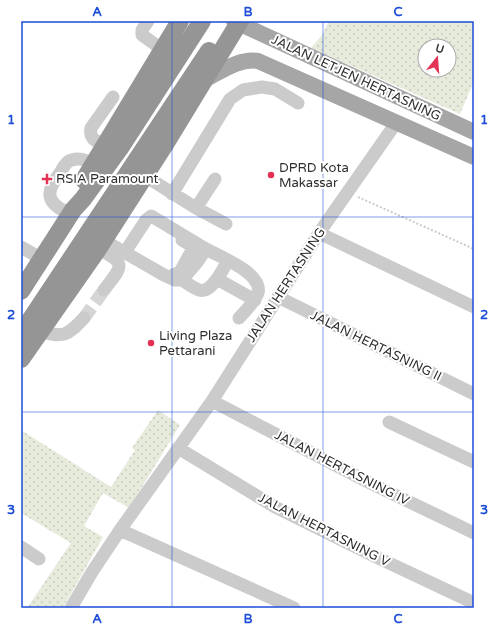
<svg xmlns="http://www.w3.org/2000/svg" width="495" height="629" font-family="'Varela Round',sans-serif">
  <defs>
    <pattern id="grass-dots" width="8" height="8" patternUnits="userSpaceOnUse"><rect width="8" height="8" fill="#e6ebdc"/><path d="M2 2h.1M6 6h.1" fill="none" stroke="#c6cabd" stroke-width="1.8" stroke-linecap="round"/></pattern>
  </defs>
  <rect width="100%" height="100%" fill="#fff"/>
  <path fill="url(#grass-dots)" fill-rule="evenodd" d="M329 21H474V81L460 114 311 48 322 35ZM425 46H449V70H425Z
    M158 410 180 425 129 508 103 493 84 526 103 537 63 608H27L71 543 21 513V430L111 487 135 450 132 448Z"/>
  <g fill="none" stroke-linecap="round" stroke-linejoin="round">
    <path stroke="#d5d5d5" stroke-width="13" stroke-dasharray="13 6" stroke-linecap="butt" d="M84 318 104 290"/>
    <path stroke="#cbcbcb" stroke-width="2" stroke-dasharray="2 2" stroke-linecap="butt" d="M358 197 474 249"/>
    <path stroke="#cbcbcb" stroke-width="13" d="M148 21 142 30V35L163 50
      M104 145C96 141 89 139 91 128L113 97
      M145 176 196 208 215 179
      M172 194 230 99 243 90 262 87 275 89 298 103
      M196 208 226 224
      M66 212C44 201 47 190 60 173 63 168 66 161 72 160 80 157 87 161 93 164
      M319 233 474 307
      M103 240 164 275 175 280H182L198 261 206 249 153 217 151 216 146 220 125 252
      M21 247 42 259
      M98 249C128 264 122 266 104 290
      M206 249C220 257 263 273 258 293 255 302 246 310 239 318
      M173 275 180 272 192 250V247L189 244 182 240
      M217 279 255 300
      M182 280C187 283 193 288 199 290 212 294 222 270 228 261
      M278 297 474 394
      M40 331C64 338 67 336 84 318
      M212 401 368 482 474 533
      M389 422 474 462
      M178 448 275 507 372 555 474 603
      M120 530 294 608
      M21 547 39 559
      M71 608 92 572 120 530 212 401 319 233 396 123"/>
    <path stroke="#a6a6a6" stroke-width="16" d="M234 21 474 132
      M206 79C222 71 239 58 258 61L474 157"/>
    <path stroke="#959595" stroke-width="18" d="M84 180 180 21
      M21 291 73 210 83 199 120 148 202 21
      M21 334 209 51
      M21 359 98 249 164 146 240 21"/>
  </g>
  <path fill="none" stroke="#1d4ed8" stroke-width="1" stroke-opacity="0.55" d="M172 21V608M323 21V608M21 217H474M21 412H474"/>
  <g fill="#e33253" stroke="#fff" stroke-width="1.5">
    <circle cx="271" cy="175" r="4"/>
    <path d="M45 173h4v4h4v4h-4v4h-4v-4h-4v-4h4z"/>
    <circle cx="151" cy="343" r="4"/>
  </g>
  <g text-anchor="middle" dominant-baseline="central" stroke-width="4" stroke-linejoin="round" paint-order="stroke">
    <g font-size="13" fill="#2e2e2e" stroke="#fff">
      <text transform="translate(356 78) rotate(25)">JALAN LETJEN HERTASNING</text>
      <text transform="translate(286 285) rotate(-57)">JALAN HERTASNING</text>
      <text transform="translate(376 346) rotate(26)">JALAN HERTASNING II</text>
      <text transform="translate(342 468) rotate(27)">JALAN HERTASNING IV</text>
      <text transform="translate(324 530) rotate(27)">JALAN HERTASNING V</text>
    </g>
    <g font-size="13" fill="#2e2e2e" stroke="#fff" text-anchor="start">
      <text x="279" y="168">DPRD Kota<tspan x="279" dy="15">Makassar</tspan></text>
      <text x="56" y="179">RSIA Paramount</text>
      <text x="159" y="336">Living Plaza<tspan x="159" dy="15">Pettarani</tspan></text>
    </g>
  </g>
  <rect width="495" height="629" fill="none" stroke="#ffffff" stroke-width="44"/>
  <g transform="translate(437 58) rotate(17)"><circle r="19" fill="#ffffff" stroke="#ababab"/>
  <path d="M0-3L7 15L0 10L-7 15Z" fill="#e33253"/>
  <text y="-6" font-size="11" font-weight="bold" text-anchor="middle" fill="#2e2e2e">U</text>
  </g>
  <rect x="22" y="22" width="451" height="585" fill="none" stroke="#1d4ed8" stroke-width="1.5"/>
  <g font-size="13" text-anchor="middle" font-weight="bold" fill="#1d4ed8">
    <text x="97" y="16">A</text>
    <text x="248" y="16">B</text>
    <text x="398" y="16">C</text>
    <text x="11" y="124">1</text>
    <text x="484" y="124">1</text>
    <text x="11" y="319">2</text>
    <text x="484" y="319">2</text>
    <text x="11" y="514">3</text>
    <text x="484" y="514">3</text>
    <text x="97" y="623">A</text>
    <text x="248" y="623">B</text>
    <text x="398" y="623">C</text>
  </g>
</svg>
